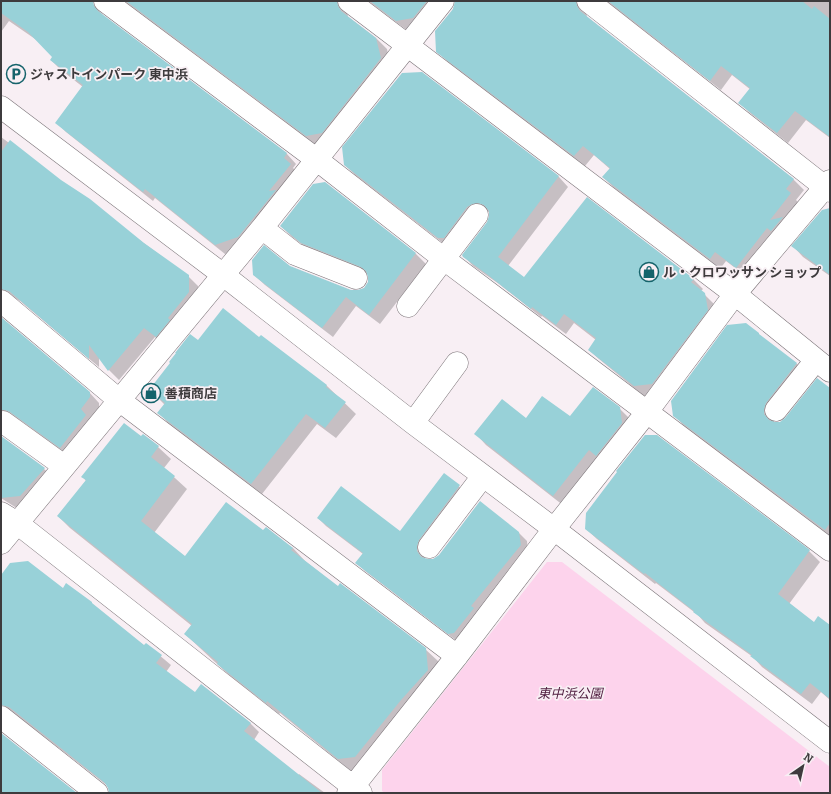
<svg xmlns="http://www.w3.org/2000/svg" width="831" height="794" font-family="Bitter,'Noto Sans JP',serif">
  <rect width="100%" height="100%" fill="#f8eff4"/>
  <path fill="#fdd3ec" d="M547 562H562L830 767V793H385L382 791V770Z"/>
  <path fill="#0003" d="M1 1H84L93 4 102 14 103 16 287 154 296 164 293 168 300 175 248 247 225 254 155 198 153 201 66 132 57 123 83 87 61 70 51 60 54 57 38 41 9 21 1 32Z
    M123 1H353L347 11 348 17 376 38 387 49 391 69 317 146Z
    M368 1H447L408 31Z
    M456 1H592L586 11 587 17 793 179 804 190 796 200 801 205 747 277 726 261 720 269 614 188 603 177 610 169 594 155 585 166 448 62 437 51Z
    M606 1H830V138L806 120 788 143 750 113 740 103 751 90 732 75 721 90Z
    M422 73 559 177 568 187 508 266 524 278 693 279 703 289 701 291 714 304 662 393 644 396 599 359 589 350 596 340 574 323 566 334 542 316 541 317 499 284 473 266 464 256 488 223 490 212 482 213 448 247 355 175 345 165Z
    M1 137 188 276 198 286V302L166 346 155 337 119 380 109 370 99 356V367L20 301 14 298 1 303Z
    M325 183 416 254 426 264 380 324 356 306 333 337 265 285 254 275 290 267 351 291H358L365 288 369 283V275L313 253 291 236 281 226Z
    M830 209V276L803 257 793 246Z
    M1 319 89 392 99 403V407L90 420 70 457 21 421 15 419 1 429Z
    M261 336 327 386 356 414 336 438 317 424 262 494 169 424 159 413 165 405 150 390 198 342 260 338Z
    M765 340 797 364 807 374 774 419V423H781L830 389V536L684 426 674 415Z
    M619 408 630 419 564 506 486 445 476 434 527 419 570 417Z
    M657 436 809 551 820 562 789 604 814 623 830 627V700L821 692 812 704 762 667 753 657 705 623 698 615 656 583 655 584 597 539 586 529Z
    M1 437 44 469 54 478 30 505 15 507 1 498Z
    M141 437 158 447 171 459 164 468 187 489 154 533 185 558 263 531 293 548 305 561 338 587 425 649 438 661 440 683 351 771 280 713 279 714 230 676 185 634 192 626 70 528 58 516 86 481 83 477Z
    M444 474 468 494 424 554 425 559 434 560 519 533 527 541 528 553 457 641 365 571 357 563 363 554 326 526 318 518 400 533Z
    M1 576 63 590 145 646 146 644 171 665 166 672 195 693 250 723 259 732 254 740 298 776 299 774 325 793H110L109 787 1 703Z"/>
  <path fill="#98d1d8" d="M1 1H93L94 6 98 11 287 153 284 158 291 164 269 191 276 190 238 237 215 245 145 189 143 192 55 123 83 85 50 60 52 57 28 32 1 13Z
    M126 1H337L338 6 341 11 376 38 381 58 322 133 306 136Z
    M370 1H427L413 18 396 21Z
    M455 1H576L577 6 580 11 794 179 786 189 791 193 770 220 783 217 771 231 767 228 736 268 715 252 710 259 602 177 610 168 583 146 574 156 436 52 435 31 453 9Z
    M608 1H802L812 9 814 6 830 19V137L795 111 777 133 738 103 750 88 721 66 710 81Z
    M422 72 559 176 498 257 524 277 587 197 694 279 691 282 705 293 708 310 652 384 634 386 588 350 596 338 564 314 556 325 532 307 531 309 488 275 463 257 462 255 487 222 489 216V211L484 205 478 203 472 204 467 207 444 238H438L344 165 342 147 402 73Z
    M10 140 61 180 90 199 144 243 189 275V292L168 318 170 320 156 337 144 328 108 371 89 345V359L9 291 1 289V152Z
    M325 182 416 253 369 315 346 297 322 328 253 275 252 260 264 245 290 266 351 290H358L364 288 368 282V277L366 271 361 267 301 243 280 226 313 184Z
    M830 208V275L791 246 822 210Z
    M223 308 259 337 261 335 327 385 326 387 346 402 325 428 306 414 251 484 157 413 165 403 149 390 170 363 169 362 176 353H175L190 334 198 340Z
    M1 317 90 392V397L81 409 86 415 60 448 10 412 5 410H1Z
    M746 323 759 333V334L797 363 766 403 764 409V414L769 420 775 422H780L785 418 817 378 830 388V523L825 530 673 416 671 401 727 325Z
    M593 387 620 407 622 423 596 456 589 450 553 496 474 434 502 399 526 418 542 396 570 416Z
    M124 423 141 436 143 434 159 446 151 457 175 476 141 521 185 556 226 502 263 530 266 527 293 548 291 550 338 586 340 583 426 648 428 670 401 700 355 757 338 759 267 701 266 703 217 664 218 662 184 634 192 624 57 516 86 480 81 477Z
    M645 435H657L810 550 778 594 814 622 818 616 830 625V699L810 683 801 694 750 656 752 655 693 612 694 611 645 573 644 574 585 529 586 513 617 472 616 471Z
    M1 436 45 468 20 496 1 498Z
    M444 473 460 485 419 540 417 546V551L421 557 428 559H433L439 555 480 501 519 532 521 545 471 606 474 608 454 633 448 634 355 563 363 553 317 518 341 486 400 531Z
    M28 561 63 588 66 583 92 602V603L144 645 146 643 162 655 156 663 195 692 201 684 251 723 244 731 322 793H109L108 788 105 783 9 707 1 705V575L10 563Z
    M1 733 77 793H1Z"/>
  <g fill="none" stroke-linecap="round" stroke-linejoin="round">
    <defs>
      <path id="minor" d="M105 1 316 159 444 259 830 550
        M349 1 735 294 830 371
        M588 1 830 191
        M1 107 222 274 413 423 554 529 830 742
        M262 228 295 254 356 278
        M1 301 119 400 457 656
        M408 306 477 215
        M776 410 816 360
        M3 422 64 466
        M413 423 457 363
        M1 513 17 523 361 793
        M1 543 262 228 443 1
        M429 547 483 476
        M1 717 97 793
        M348 793 457 656 554 529 647 412 735 294 830 181"/>
    </defs>
    <use href="#minor" stroke="#7a7377" stroke-width="23"/>
    <use href="#minor" stroke="#fff" stroke-width="22"/>
  </g>
  <defs>
    <symbol id="parking-ring" viewBox="-11 -11 22 22"><circle r="9.5" fill="#f8eff4" stroke="#15636b" stroke-width="1.5"/><path d="M-3.5-5.5H1a3.5 3.5 0 0 1 0 7H-1V5.5H-3.5ZM-1-3.4V-.6H.8a1.4 1.4 0 0 0 0-2.8Z" fill="#15636b"/></symbol>
    <symbol id="shop-ring" viewBox="-11 -11 22 22"><circle r="9.5" fill="#f8eff4" stroke="#15636b" stroke-width="1.5"/><path d="M-5-2.5h2.3a2.7 3.5 0 0 1 5.4 0H5L5.5 6h-11ZM-1.5-2.5h3a1.5 2.3 0 0 0-3 0Z" fill="#15636b"/></symbol>
  </defs>
  <g fill-rule="evenodd">
    <use href="#parking-ring" x="5" y="63" width="22" height="22"/>
    <use href="#shop-ring" x="638" y="261" width="22" height="22"/>
    <use href="#shop-ring" x="140" y="382" width="22" height="22"/>
  </g>
  <g text-anchor="middle" dominant-baseline="central" stroke-width="3.5" stroke-linejoin="round" paint-order="stroke">
    <g font-size="13" font-weight="bold" fill="#3e3b3d" stroke="#f8eff4" text-anchor="start">
      <text x="30" y="74">ジャストインパーク 東中浜</text>
      <text x="663" y="272">ル・クロワッサン ショップ</text>
      <text x="165" y="393">善積商店</text>
    </g>
    <g font-size="13" font-style="italic" fill="#4d1a3d" stroke="#f8eff4">
      <text x="570" y="693">東中浜公園</text>
    </g>
  </g>
  <rect width="831" height="794" fill="none" stroke="#3e3b3d" stroke-width="4"/>
  <g transform="translate(803 766) rotate(34)" stroke="#f8eff4" stroke-width="3" paint-order="stroke">
  <path d="M0-3L7 15L0 10L-7 15Z" fill="#3e3b3d"/>
  <text y="-6" font-size="11" font-weight="bold" text-anchor="middle" fill="#3e3b3d">N</text>
  </g>
</svg>
